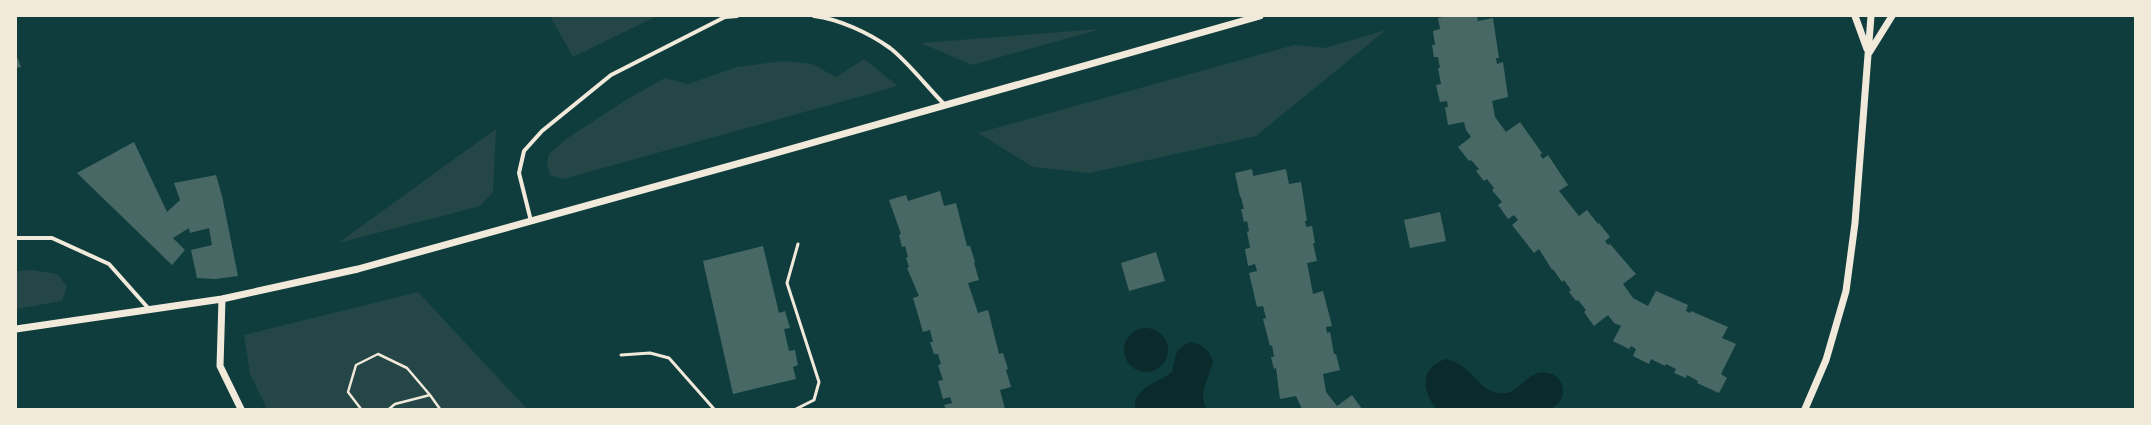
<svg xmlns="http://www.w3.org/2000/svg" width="2151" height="425" font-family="'PT Sans Narrow',sans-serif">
  <rect width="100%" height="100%" fill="#0f3d3e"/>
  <path fill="#244646" d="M550 16H657L573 57Z
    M1100 29 972 65 921 43Z
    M1386 30 1256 136 1090 173 1033 167 978 133 1294 45 1325 48Z
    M864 59 898 86 563 179 550 175 547 163 549 154 566 139 626 100 665 78 688 84 737 67 784 61 812 64 836 77Z
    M496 129 493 192 480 206 338 243Z
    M32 270 57 274 67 286 62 301 16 309V271Z
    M418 292 527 409H267L250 374 244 335Z"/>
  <path fill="#0a2a2b" d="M1124 350a22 22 0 1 1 44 0a22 22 0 1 1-44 0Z
    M1190 342C1203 344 1209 349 1213 362 1209 378 1197 394 1207 409H1135C1133 387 1159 383 1172 372 1176 357 1173 350 1190 342Z
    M1446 359C1473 365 1476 390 1499 393 1517 396 1524 376 1539 373 1563 368 1573 399 1550 409H1437C1421 391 1420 367 1446 359Z"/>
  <path fill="#486865" d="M1449 16H1477L1478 21 1493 18 1499 58H1496L1497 64 1503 62 1508 97 1492 101 1495 117 1506 132 1520 122 1542 153 1540 155 1543 159 1548 155 1568 185 1559 191 1579 216 1587 210 1598 224 1599 223 1610 237 1605 241 1608 245 1610 244 1636 274 1623 284 1633 298 1648 306 1656 291 1688 305 1686 311 1690 313 1691 311 1728 327 1722 338 1736 344 1721 374 1727 378 1719 393 1697 383 1698 381 1687 375 1686 378 1674 373 1676 369 1666 364 1665 366 1651 359 1649 364 1633 356 1636 349 1631 346 1629 349 1613 341 1621 326 1614 323 1608 315 1594 326 1584 312 1586 310 1578 300 1576 301 1569 292 1571 290 1564 280 1562 282 1553 269 1552 270 1539 249 1534 253 1512 225 1518 220 1514 215 1508 219 1498 205 1502 202 1492 190 1494 188 1487 179 1484 181 1476 171 1479 169 1471 160 1469 161 1458 147 1471 137 1466 130 1464 122 1448 125 1445 107H1448L1447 101 1440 102 1436 85 1441 84 1438 68H1440L1438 57H1434L1432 45H1435L1433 31 1440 29 1438 18Z
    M16 54 21 67 16 68Z
    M134 142 167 212 180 200 174 183 216 175 222 196 238 276 215 279 197 278 191 250 212 245 209 228 190 233 189 228 173 238 185 250 172 265 77 173Z
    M1252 169 1253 176 1286 169 1289 184 1301 182 1307 221H1305L1306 227 1312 226 1315 243H1313L1317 261 1307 263 1313 294 1323 291 1332 326 1326 327 1327 333 1330 332 1334 354H1336L1340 370 1323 374 1326 392 1337 406 1352 395 1362 409H1302L1296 396 1280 399 1276 368 1274 369 1271 357H1274L1272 345 1270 346 1263 319 1266 318 1263 306 1257 307 1249 273 1257 271 1255 264 1248 266 1245 249 1250 248 1247 232 1249 231 1247 221 1244 222 1241 209H1244L1241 197H1240L1235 173Z
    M940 191 944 206 956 203 967 246H970L975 262 974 263 979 280 968 283 978 313 988 310 999 354 1003 353 1008 369 1006 370 1011 387 1000 390 1005 409H946L944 405 952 403 950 397 943 399 938 381 943 380 938 365 941 364 938 354H934L930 342H933L930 330 923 332 913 298 919 296 907 268 909 267 906 258 908 257 905 246 902 247 899 235 901 234 889 200 906 195 908 201Z
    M1440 212 1446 241 1410 248 1404 220Z
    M763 246 779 313 785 311 790 328 784 329 789 351 795 350 798 365 793 367 796 379 733 394 703 261Z
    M1156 252 1165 281 1129 291 1121 263Z"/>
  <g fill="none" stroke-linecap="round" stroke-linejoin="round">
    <path stroke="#f1e9da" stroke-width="2.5" d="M361 409 348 392 356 365 378 354 407 368 430 395 440 409
      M389 409 395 404 430 395"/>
    <path stroke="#f1e9da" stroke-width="3" d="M621 355 650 353 669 358 714 409
      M796 409 814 400 819 382 787 283 798 244"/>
    <path stroke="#f1e9da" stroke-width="4" d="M814 16C839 19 869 33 890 48 907 61 929 89 945 105
      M531 221 519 173 524 151 542 131 611 75 725 17 737 16
      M16 238H52L109 264 149 309"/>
    <path stroke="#f1e9da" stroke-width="7" d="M1855 16 1867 49
      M1869 53 1892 16
      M222 299 220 366 241 409
      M16 329 222 299 358 269 769 155 1260 16
      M1805 409 1826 360 1846 291 1855 223 1871 16"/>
  </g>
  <rect width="2151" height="425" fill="none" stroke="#f1e9da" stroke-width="34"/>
</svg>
